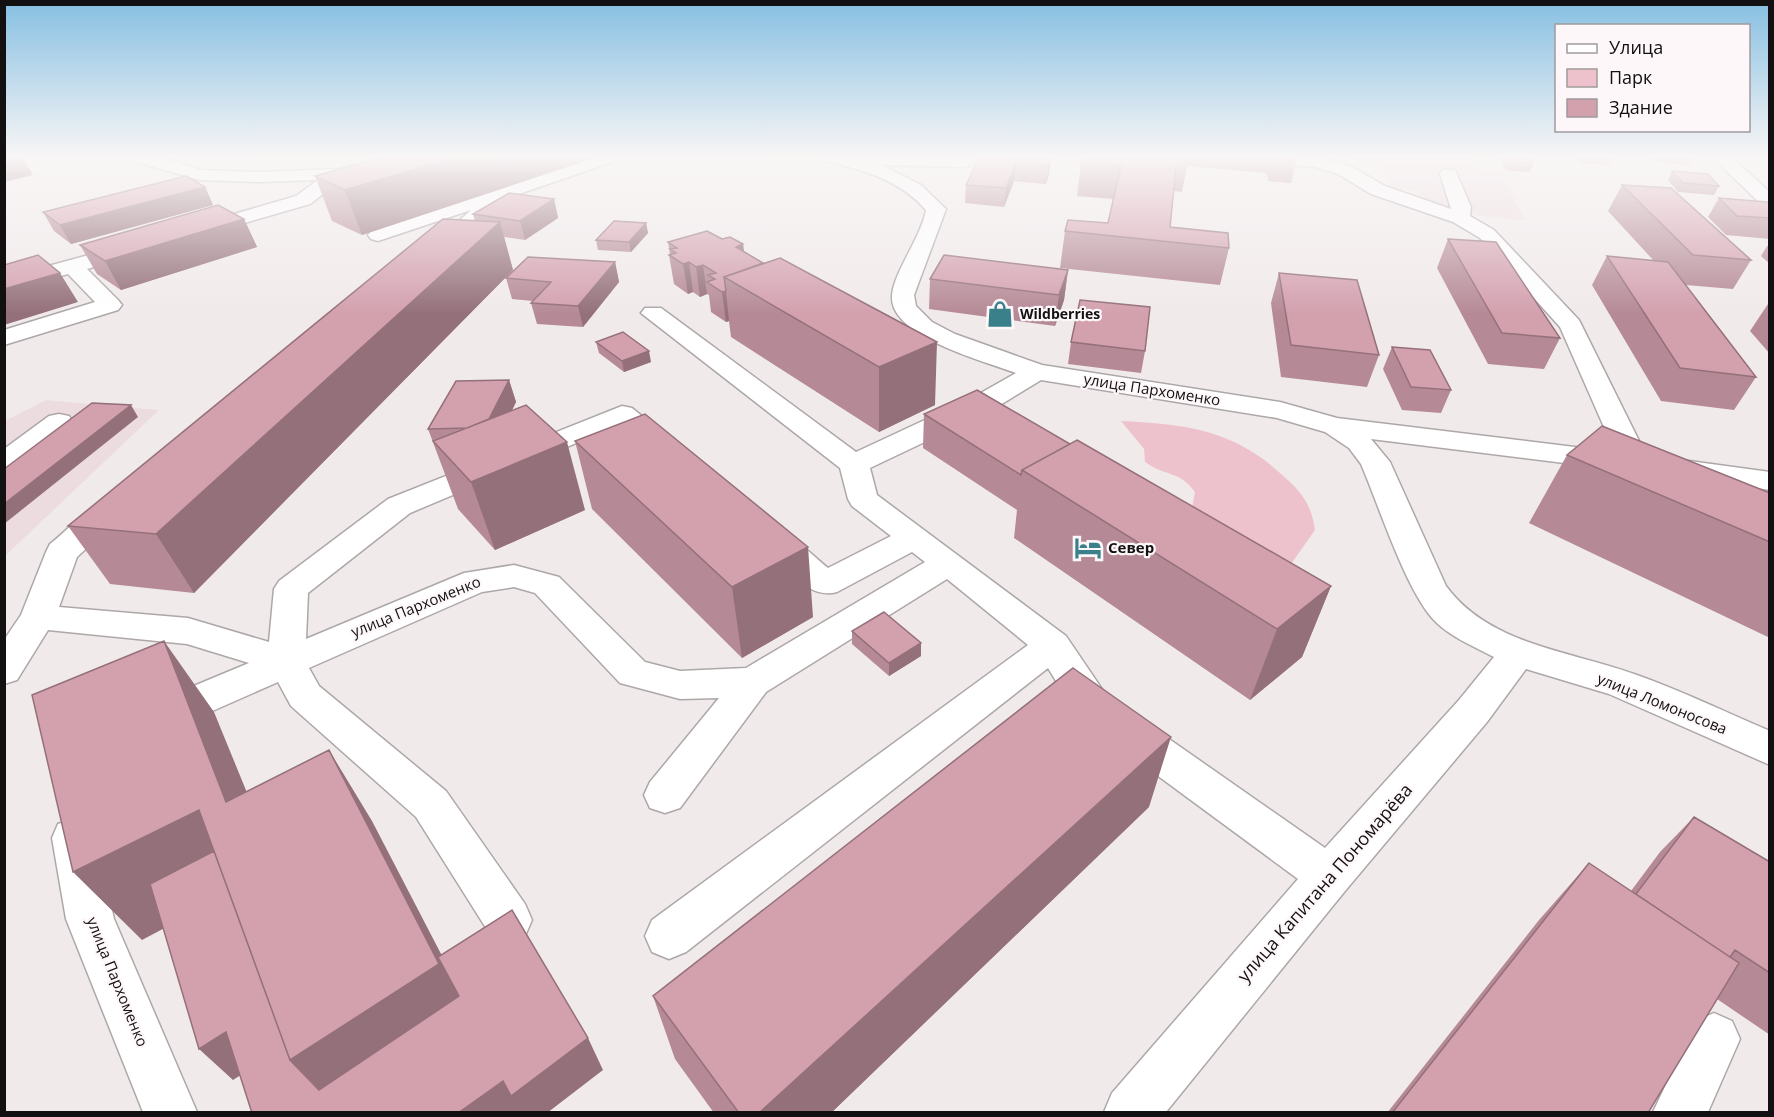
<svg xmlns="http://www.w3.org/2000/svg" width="1774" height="1117" viewBox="0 0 1774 1117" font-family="'Open Sans',sans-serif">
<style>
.built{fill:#ecdce0}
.green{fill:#edc2cd}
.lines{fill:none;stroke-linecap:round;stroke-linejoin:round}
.minor-casing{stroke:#aea7a9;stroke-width:3}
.minor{fill:#fff;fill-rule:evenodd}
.wall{fill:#b58a96}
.shaded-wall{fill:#94707a}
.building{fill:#d3a0ae;stroke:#94707a;stroke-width:1.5}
.labels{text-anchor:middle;stroke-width:4.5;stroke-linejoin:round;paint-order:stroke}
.far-poi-label{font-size:14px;font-weight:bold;fill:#121011;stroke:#fef7f9;text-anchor:start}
.street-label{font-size:15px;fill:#121011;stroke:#fef7f9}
.poi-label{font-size:15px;font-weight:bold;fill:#121011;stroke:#fef7f9;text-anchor:start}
.near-street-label{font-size:18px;fill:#121011;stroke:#fef7f9}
</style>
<rect width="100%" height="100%" fill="#f1eaeb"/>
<path class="built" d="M1331,157H1471L1477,169L1500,171L1525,220L1486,217L1420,202L1417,191L1391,188L1383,166Z
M46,400L159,410L5,556V421Z"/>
<path class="green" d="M1121,421C1183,424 1232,429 1280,473C1301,491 1311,503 1315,530L1284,574L1192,508L1195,492C1179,470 1166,477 1145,462L1144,449Z"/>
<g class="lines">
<defs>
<path id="minor" d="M131,157H159L201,170L258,172L338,169L389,157H423L421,161L344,178L310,204L200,236L193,234L190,230L193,226L296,196L318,180L258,182L200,180L133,161Z
M590,157H617L615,161L510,197L443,254H429L426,250L471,210L378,241L371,239L368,235L371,231Z
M823,157H974L969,166L963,167L882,165L921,185L946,209L914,295L916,306L932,322L955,334L1042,365L1280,402L1337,418L1615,452L1560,327L1480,238L1453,222L1371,194L1338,174L1316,167L1242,162L1234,157H1320L1350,166L1385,186L1451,209L1440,174L1443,170H1455L1471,207L1470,216L1494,230L1579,320L1650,463L1645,469C1632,473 1625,466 1613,469L1371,439L1390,462L1446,586C1489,645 1571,651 1634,674C1680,690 1725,712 1770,731V765L1609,694L1526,669L1487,722L1345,891L1166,1112H1104L1112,1093L1298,879L1078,717L1048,668L686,952L669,959L652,952L645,936L652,920L1028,645L947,579L766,692L680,808L665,813L650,808L644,795L650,782L719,698L680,699L620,683L535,593L514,587L482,592L309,668L319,686L446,791L525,904L532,920L525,936L508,942L491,936L416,817L291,706L278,682L176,727L162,731L148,727L142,716L148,705L249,663L187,644L48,630L17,680L4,684V640L21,615L46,552L50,544C71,528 96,495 124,502L129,509L77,557L59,607L188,618L269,642L274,589L279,581L388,499L622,406L632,408L675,443L679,449L675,455C652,461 636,439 619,425L410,513L308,593L306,639L464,573L514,565L559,577L645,662L680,671L746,668L925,562L912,552L837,592C808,600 784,567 764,549L759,542L764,535C789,528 809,553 828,568L891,536L852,506L848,499L840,468L641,313L645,308H661L856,452L972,398L1016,373C987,362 889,337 892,296C893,273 922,236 926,210C899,179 863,170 825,161ZM1041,380L1277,418L1325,432L1349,448L1361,464C1379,506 1404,585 1432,618C1448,636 1473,646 1494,657L1459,700L1325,848L1106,695L1066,636L877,495L870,468L992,410Z
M1712,157H1731L1770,192V208L1763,206Z
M133,243L140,245L143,249L140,253L87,269L118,300L122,305L118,310L4,345V330L95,302L68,274L4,292V278Z
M59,414L69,416L73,422L69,428L14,469L4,472V449L49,416Z
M1682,460L1770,472V490L1672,475L1667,469L1672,463Z
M74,819L90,824L96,838L114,919L197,1112H143L66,919L52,838L58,824Z
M1714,1013L1732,1021L1740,1039L1708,1112H1653L1696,1021Z"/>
</defs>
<use href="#minor" class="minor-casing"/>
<use href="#minor" class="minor"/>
</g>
<path class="wall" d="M381,158H594L362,235L332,221L315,176Z
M979,158H1051L1049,174L1046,184L1014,181L1004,207L965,203L966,185Z
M1083,158H1297L1291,183L1268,181L1267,173L1187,166L1182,192L1174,191L1170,227L1229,248L1220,285L1060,268L1065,231L1108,223L1113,199L1077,196L1081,163Z
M1498,158H1530L1533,163L1530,172L1506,170Z
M1575,158H1611L1608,165L1580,163Z
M1653,158H1692L1688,165L1657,162Z
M1672,171L1719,186L1714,195L1678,192L1668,180Z
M1622,185L1751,260L1733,289L1686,285L1756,377L1734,410L1661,401L1592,285L1607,256L1654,261L1608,211Z
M205,187L213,205L71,244L54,231L43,212Z
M1719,198L1770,204V239L1726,235L1708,217Z
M554,199L558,218L525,240L504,237L513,270L194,593L110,584L68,526L475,221L473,214Z
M244,219L257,247L121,290L97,274L80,245Z
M646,223L648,233L631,252L598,250L596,240Z
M722,239L743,244L744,252L935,405L879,432L731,337L729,321L726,322L711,312L709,295L707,294L700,297L693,292L688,294L674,284L669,255H670L668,242Z
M1448,239L1560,338L1544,369L1488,364L1437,268Z
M1767,246H1770V264L1761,256Z
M615,262L619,282L583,327L537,324L531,303L533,301L512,299L506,278Z
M1068,270L1064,300L1055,326L929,309L930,279Z
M1279,273L1379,355L1367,387L1281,377L1271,303Z
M1770,301V354L1750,331Z
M596,342L651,362L624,372L599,353Z
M1071,342L1145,351L1141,373L1068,364Z
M1392,347L1451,390L1441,413L1402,410L1383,369Z
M509,380L516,402L511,411L585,510L495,550L458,509L428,429Z
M924,414L1070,444L1331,586L1302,657L1250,700L1014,538L1017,510L923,448Z
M575,441L813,617L742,658L592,509Z
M1567,455L1770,493V638L1529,523Z
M852,631L921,643V656L889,676L852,644Z
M1149,807L831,1113H714L675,1059L653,996Z
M1694,817L1770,862V1035L1717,999L1648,1113H1387L1539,920L1589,863L1631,891L1660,852Z"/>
<path class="shaded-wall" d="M4,158H23L33,175L4,182Z
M452,158H594L362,235L345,190Z
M1051,158L1049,174L1046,184L1048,166Z
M1016,163L1014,181L1004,207L1006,188Z
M205,187L213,205L71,244L60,225Z
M554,199L558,218L525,240L520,221Z
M244,219L257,247L121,290L105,261Z
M500,222L513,270L194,593L156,534Z
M646,223L648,233L631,252L629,242Z
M743,244L746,273L736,247Z
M615,262L619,282L583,327L578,306Z
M689,262L693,292L688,294L683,264Z
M703,265L707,294L700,297L696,267Z
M1068,270L1064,300L1055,326L1059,295Z
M60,273L78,302L4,325V289Z
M726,291L729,321L726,322L722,292Z
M937,342L935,405L879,432V367Z
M649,351L651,362L624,372L622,361Z
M509,380L516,402L493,451L485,428Z
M131,405L138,417L4,524V504Z
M567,442L585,510L495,550L471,482Z
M808,547L813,617L742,658L732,587Z
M1331,586L1302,657L1250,700L1277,629Z
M164,641L214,712L279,871L226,802Z
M921,643V656L889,676V663Z
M1171,737L1149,807L831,1113H759Z
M329,750L372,821L480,1029L342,1113L290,1060L242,887L142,940L73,872L199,810L254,880Z
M226,1032L259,1063L233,1080L199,1049Z
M588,1038L603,1070L547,1113H522L521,1112L520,1113H458L503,1081Z"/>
<path class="building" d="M381,158H452L345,190L315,176Z
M979,158H1050L1048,166L1016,163L1006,188L966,185Z
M1083,158H1189V159L1177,158L1170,227L1228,233L1229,248L1065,231L1068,220L1108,223L1121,166L1081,163Z
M1507,158H1530L1533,163L1510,161Z
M1672,171L1708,174L1719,186L1683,183Z
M186,176L205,187L60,225L43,212Z
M1622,185L1671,188L1751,260L1693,255Z
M509,193L554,199L520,221L473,214Z
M1719,198L1767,202L1770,204V218L1737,216Z
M218,205L244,219L105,261L80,245Z
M443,219L500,222L156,534L68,526Z
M614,221L646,223L629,242L596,240Z
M707,231L722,239L730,237L743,244L736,247L763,263L724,277L726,291L722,292L707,282L715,279L708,275L716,273L703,265L696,267L689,262L683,264L669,255L676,253L670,249L677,248L668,242Z
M1448,239L1496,242L1560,338L1502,333Z
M38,255L60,273L4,289V265Z
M944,255L1068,270L1059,295L930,279Z
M1607,256L1668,262L1756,377L1680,368Z
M528,257L615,262L578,306L531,303L551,282L506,278Z
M780,258L937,342L879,367L724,277Z
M1279,273L1357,280L1379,355L1291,345Z
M1080,300L1150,307L1145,351L1071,342Z
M623,332L649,351L622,361L596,342Z
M1392,347L1430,350L1451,390L1411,387Z
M509,380L489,419L467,428L428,429L456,381Z
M977,390L1070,444L1022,470L1021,475L924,414Z
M92,403L131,405L4,504V469Z
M526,405L567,442L471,482L433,441Z
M645,414L808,547L732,587L575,441Z
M1602,426L1770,493V542L1567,455Z
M1077,440L1331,586L1277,629L1022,470Z
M884,612L921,643L889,663L852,631Z
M164,641L226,802L329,750L439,964L290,1060L199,810L73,872L32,695Z
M1073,668L1171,737L759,1113H739L653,996Z
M1694,817L1770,862V973L1735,950L1730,957L1636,894Z
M214,851L290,1060L319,1090L459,996L438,957L512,910L588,1038L511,1096L503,1081L458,1113H252L226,1032L199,1049L150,884Z
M1589,863L1739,963L1648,1113H1392Z"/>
<linearGradient id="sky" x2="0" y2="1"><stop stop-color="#86bfe2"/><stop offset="0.5" stop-color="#f9f6f6"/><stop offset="1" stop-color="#f9f6f6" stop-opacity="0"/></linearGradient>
<rect width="1774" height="314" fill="url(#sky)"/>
<defs>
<symbol id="shop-bare" viewBox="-9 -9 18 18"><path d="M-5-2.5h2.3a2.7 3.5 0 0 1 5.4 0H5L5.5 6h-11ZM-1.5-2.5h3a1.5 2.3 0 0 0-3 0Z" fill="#39808a" stroke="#fef7f9" stroke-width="2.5" paint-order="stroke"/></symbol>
<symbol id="hotel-bare" viewBox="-9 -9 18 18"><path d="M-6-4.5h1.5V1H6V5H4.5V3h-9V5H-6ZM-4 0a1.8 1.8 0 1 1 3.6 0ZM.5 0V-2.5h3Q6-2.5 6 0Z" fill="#39808a" stroke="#fef7f9" stroke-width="2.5" paint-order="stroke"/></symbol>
</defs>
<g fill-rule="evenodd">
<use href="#shop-bare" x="981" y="295" width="38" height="38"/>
<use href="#hotel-bare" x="1069" y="529" width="38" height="38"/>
</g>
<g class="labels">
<g class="far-poi-label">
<text x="1020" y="319">Wildberries</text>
</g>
<g class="street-label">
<text transform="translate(1152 390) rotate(9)" y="5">улица Пархоменко</text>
<text transform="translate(416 607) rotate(-22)" y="5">улица Пархоменко</text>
<text transform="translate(1662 704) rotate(22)" y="5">улица Ломоносова</text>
<text transform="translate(117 982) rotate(68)" y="5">улица Пархоменко</text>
</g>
<g class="poi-label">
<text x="1108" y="553">Север</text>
</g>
<g class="near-street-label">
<text transform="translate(1325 883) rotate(-49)" y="6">улица Капитана Пономарёва</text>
</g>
</g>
<rect width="1774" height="1117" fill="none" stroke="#121011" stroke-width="12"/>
<rect x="1555" y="24" width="195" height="108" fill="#fef7f9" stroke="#a09b9c" stroke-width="1.5"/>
<rect x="1567" y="44" width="30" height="9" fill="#ffffff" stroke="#a09b9c" stroke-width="1.5"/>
<text x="1609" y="54" font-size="18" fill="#121011">Улица</text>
<rect x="1567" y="69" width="30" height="18" fill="#edc2cd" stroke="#a09b9c" stroke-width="1.5"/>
<text x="1609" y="84" font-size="18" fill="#121011">Парк</text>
<rect x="1567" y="99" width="30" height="18" fill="#d3a0ae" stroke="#a09b9c" stroke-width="1.5"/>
<text x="1609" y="114" font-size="18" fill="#121011">Здание</text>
</svg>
